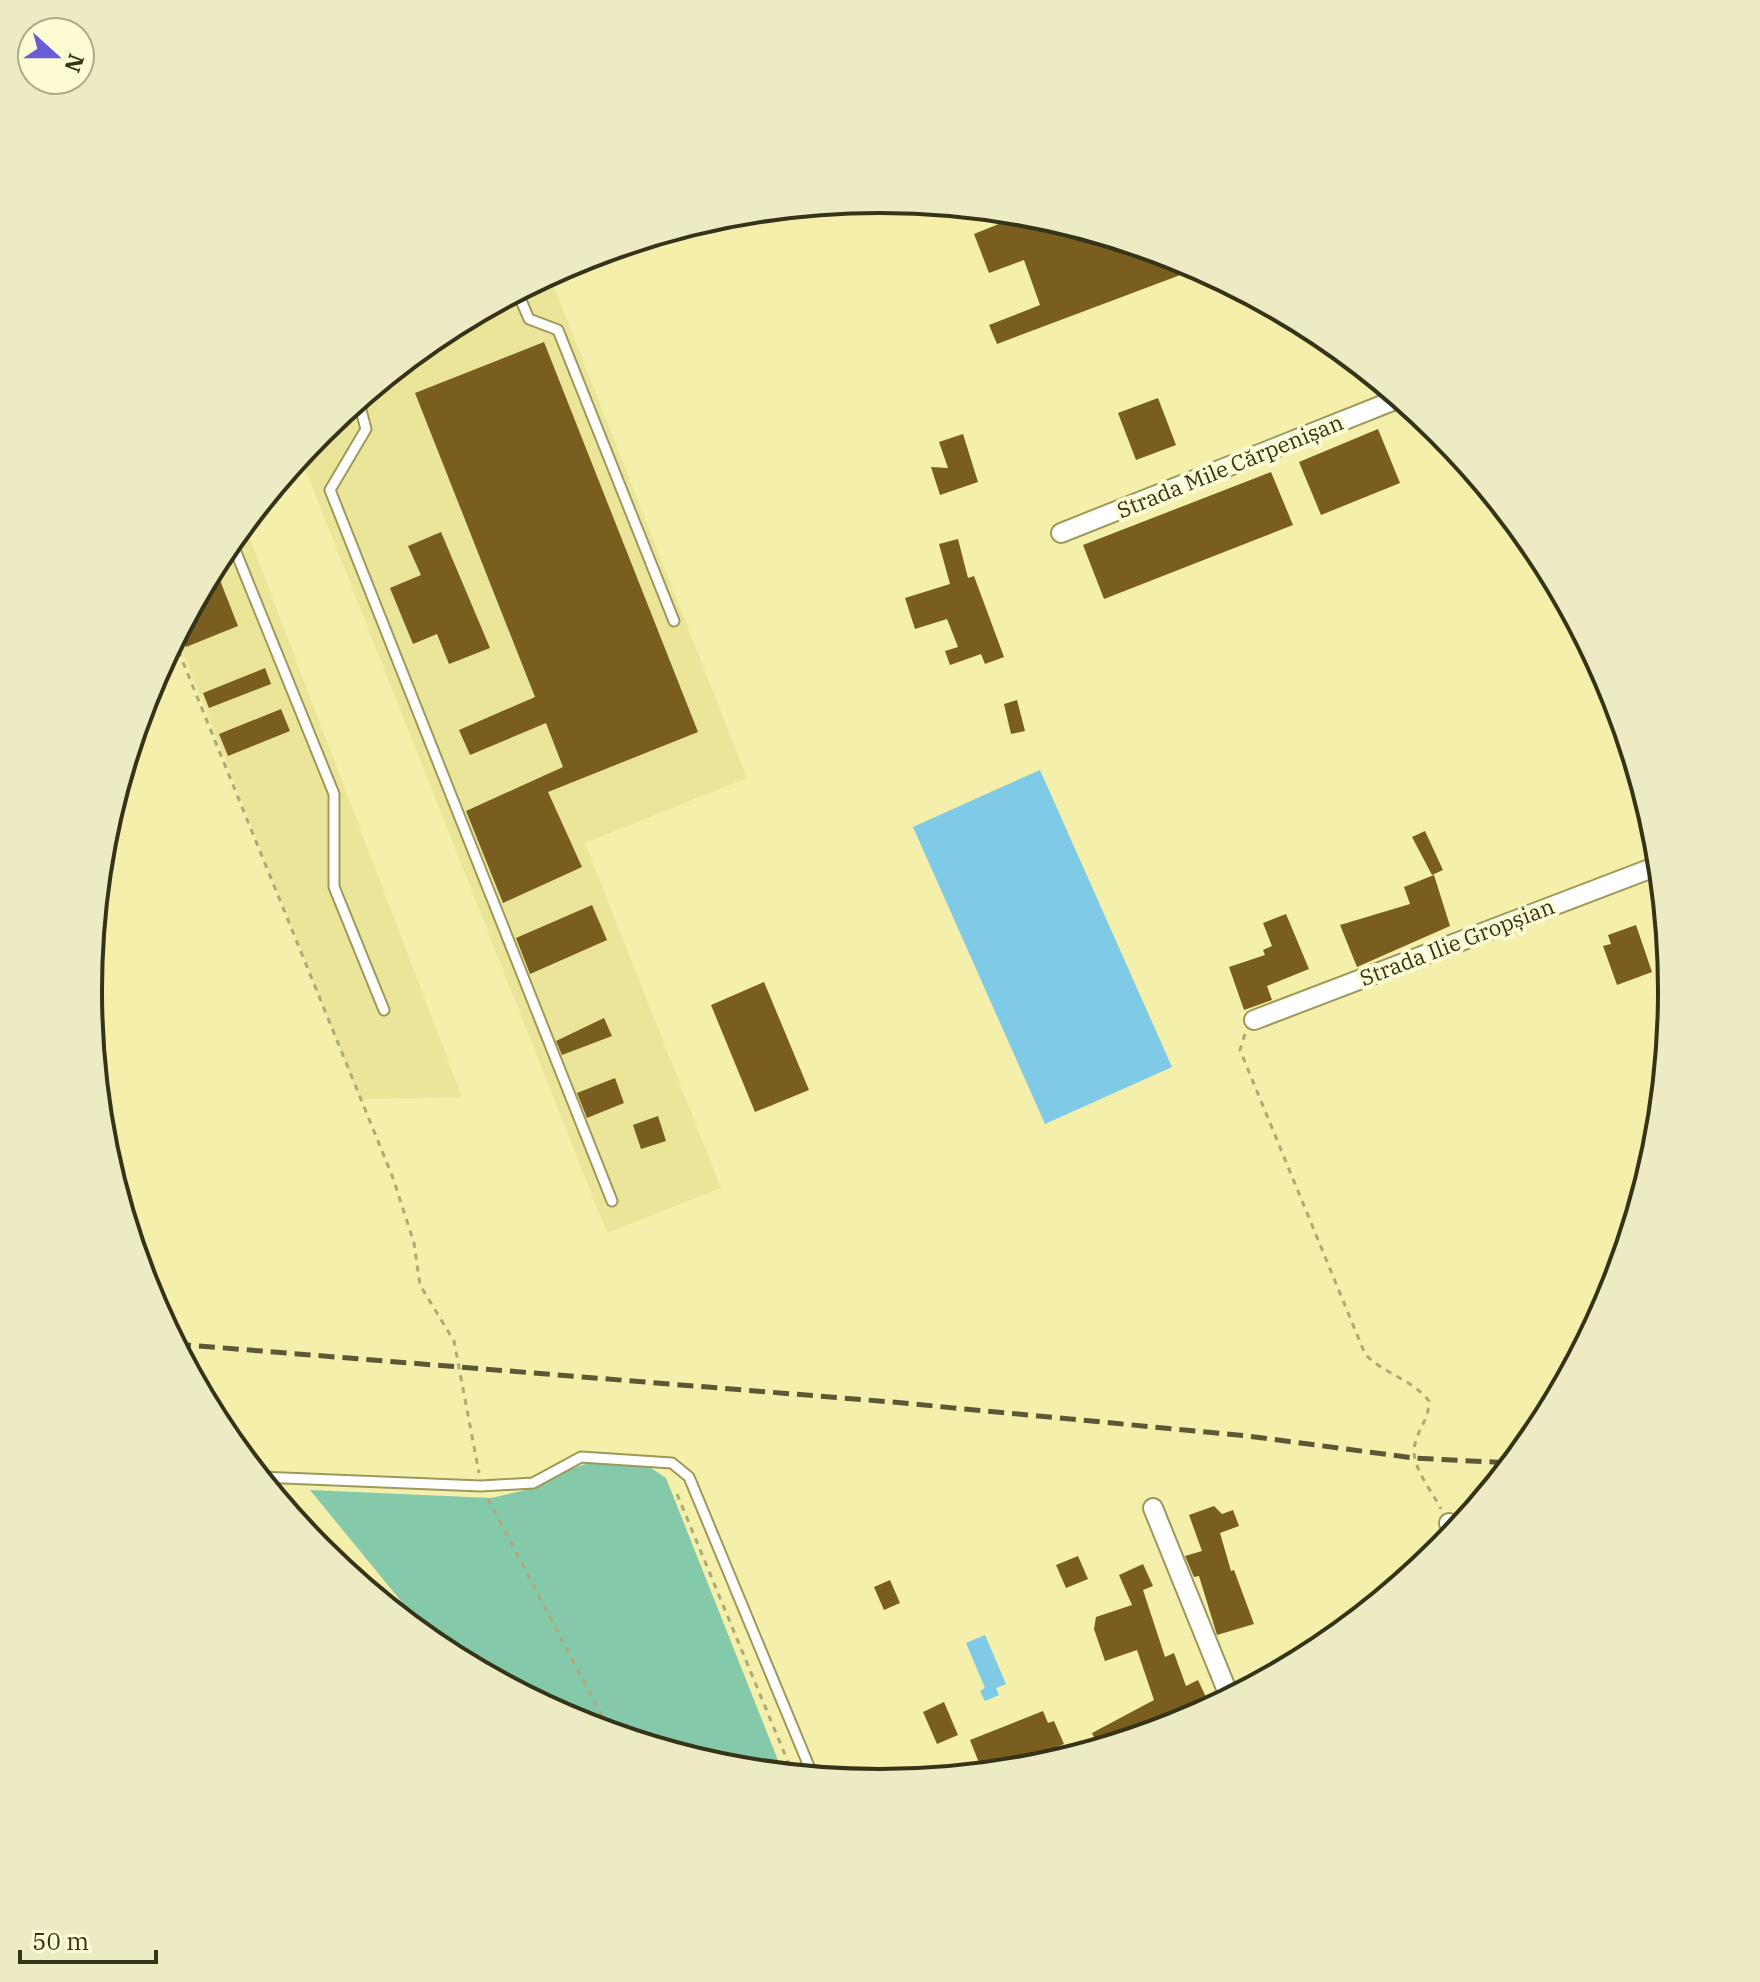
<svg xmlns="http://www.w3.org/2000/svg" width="1760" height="1982" viewBox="0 0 1760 1982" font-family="'IBM Plex Serif',serif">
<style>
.built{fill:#ebe59a}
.green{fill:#84c9aa}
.water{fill:#7ecae7}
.building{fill:#795e20}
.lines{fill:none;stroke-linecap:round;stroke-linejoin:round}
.service-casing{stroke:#9f9959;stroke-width:13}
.minor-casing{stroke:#9f9959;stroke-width:22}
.path{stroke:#aeaa75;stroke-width:3;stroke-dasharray:6 6;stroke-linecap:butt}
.service{stroke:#fff;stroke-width:9}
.minor{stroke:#fff;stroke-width:18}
.rail{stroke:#5b5835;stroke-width:5;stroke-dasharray:16 8;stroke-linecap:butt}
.labels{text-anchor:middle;stroke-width:8;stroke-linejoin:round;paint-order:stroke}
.street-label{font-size:22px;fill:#353318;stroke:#fdfbd3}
.rim{fill:none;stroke:#353318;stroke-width:4}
</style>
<rect width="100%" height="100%" fill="#f4efab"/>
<path class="built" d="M549,274L747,778L585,843L721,1188L607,1233L300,456L320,431L440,332Z
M244,523L462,1097L360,1099L176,635L222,551Z"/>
<path class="green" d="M589,1463L648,1466L666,1478L783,1773L725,1768L576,1723L441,1650L310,1490L491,1498L526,1490L561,1472Z"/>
<path class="water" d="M1040,770L1172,1067L1045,1124L913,827Z
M985,1635L1006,1684L996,1688L999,1695L985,1701L980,1691L985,1688L966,1643Z"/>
<path class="building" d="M1026,213L1184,259L1199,268L997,344L989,325L1040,305L1024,260L989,273L974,234Z
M544,342L698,732L548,792L582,867L503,903L466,811L563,767L546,723L470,755L459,730L535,697L415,393Z
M1158,398L1176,445L1136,460L1118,413Z
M1378,429L1400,483L1321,515L1299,462Z
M963,434L978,482L940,495L931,467L948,468L939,442Z
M1271,472L1293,525L1104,599L1083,545Z
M441,532L490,648L449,664L437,634L413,644L390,588L421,575L408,546Z
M958,539L968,578L974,576L1004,657L985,664L981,654L950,665L945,651L958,647L947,619L915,629L905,598L950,584L939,544Z
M214,565L238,626L186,647L179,630Z
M265,668L271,684L209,708L203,693Z
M1017,700L1025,731L1011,734L1004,704Z
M281,709L290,731L228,756L219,734Z
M1425,831L1443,870L1432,875L1412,837Z
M1434,875L1450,926L1357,967L1340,925L1410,904L1404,887Z
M592,905L607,940L530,974L516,938Z
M1286,914L1309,969L1267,986L1272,1000L1244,1010L1229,967L1265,955L1263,950L1272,946L1263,923Z
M1636,925L1652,972L1617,985L1603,946L1611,944L1608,935Z
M764,982L809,1090L755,1112L711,1005Z
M604,1018L612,1036L562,1055L556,1041Z
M615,1078L624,1103L587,1118L577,1093Z
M658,1116L666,1141L641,1149L633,1125Z
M1214,1506L1222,1514L1233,1510L1239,1526L1220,1533L1231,1571L1234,1570L1254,1624L1217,1635L1199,1576L1194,1577L1185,1556L1202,1551L1189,1515Z
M1078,1556L1088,1579L1066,1588L1056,1565Z
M1143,1564L1153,1586L1143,1590L1165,1657L1174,1653L1186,1686L1198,1680L1211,1708L1183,1723L1099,1748L1092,1733L1154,1700L1137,1650L1105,1661L1094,1629L1096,1617L1132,1605L1119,1575Z
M890,1580L900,1603L884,1610L874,1587Z
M944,1702L958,1735L937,1744L923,1712Z
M1043,1711L1048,1723L1054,1721L1064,1744L1057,1747L1061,1757L1034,1768L983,1773L970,1740Z"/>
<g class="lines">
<defs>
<path id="service" d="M517,291L529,319L558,330L674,621
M358,399L366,429L330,490L612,1201
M231,540L334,794V887L384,1010
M259,1477L481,1486L533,1483L581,1457L672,1463L689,1477L813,1776"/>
<path id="minor" d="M1061,533L1400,398
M1254,1020L1660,865
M1153,1508L1230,1698
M1449,1523L1453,1535"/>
</defs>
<use href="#service" class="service-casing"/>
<use href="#minor" class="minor-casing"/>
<path class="path" d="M174,640L393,1178L414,1243L420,1285L454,1341L479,1473
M1245,1034L1240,1050L1365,1354C1384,1374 1412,1379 1429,1401C1429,1419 1419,1427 1415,1444C1409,1464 1432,1491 1441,1509
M677,1494L793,1774
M488,1499L611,1733"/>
<use href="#service" class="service"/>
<use href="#minor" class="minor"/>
<path class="rail" d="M175,1344L892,1402L1248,1436L1414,1458L1512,1463"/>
</g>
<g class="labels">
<g class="street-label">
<text transform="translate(1230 466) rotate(-22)" y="8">Strada Mile Cărpenișan</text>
<text transform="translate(1457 942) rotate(-21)" y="8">Strada Ilie Gropșian</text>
</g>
</g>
<path d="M0 0H1760V1982H0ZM102 991a778 778 0 1 1 1556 0a778 778 0 1 1-1556 0Z" fill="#edebc4" fill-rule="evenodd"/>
<path class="rim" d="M102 991a778 778 0 1 1 1556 0a778 778 0 1 1-1556 0Z"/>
<g transform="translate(56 56) rotate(111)"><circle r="38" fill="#fdfbd3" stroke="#adab88" stroke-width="2"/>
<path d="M0-6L14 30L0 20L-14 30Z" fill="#6a5cd5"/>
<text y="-12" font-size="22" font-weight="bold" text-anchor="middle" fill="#353318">N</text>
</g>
<path d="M20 1950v12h136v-12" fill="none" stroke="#353318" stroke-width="4"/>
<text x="32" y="1950" font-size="24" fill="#353318" stroke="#fdfbd3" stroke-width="6" paint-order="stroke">50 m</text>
</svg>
